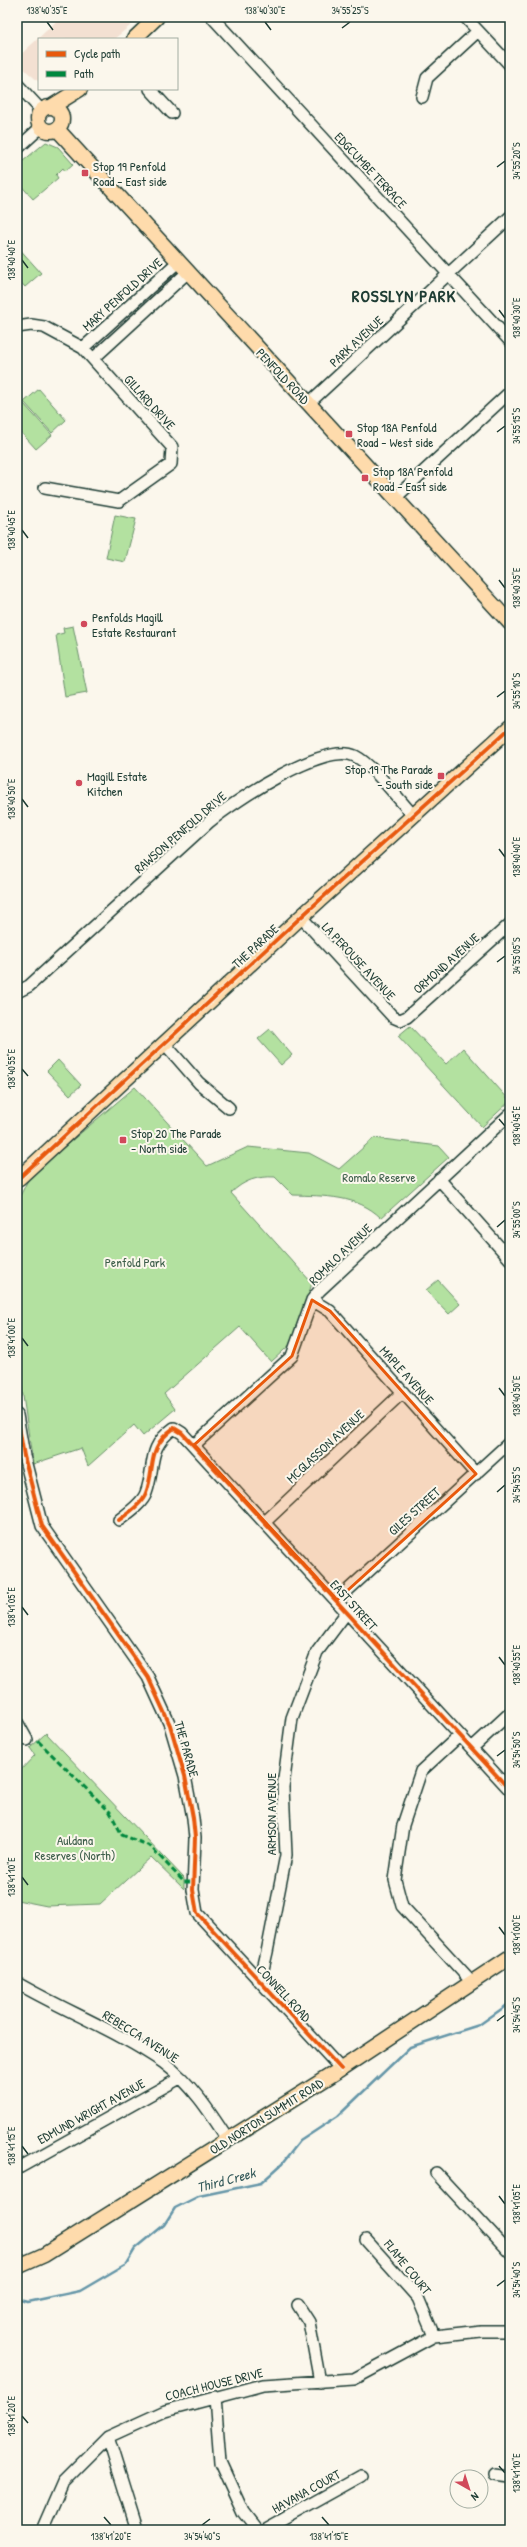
<svg xmlns="http://www.w3.org/2000/svg" width="527" height="2547" viewBox="0 0 527 2547" font-family="'Patrick Hand',sans-serif">
<style>
.built{fill:#f3e0d2}
.green{fill:#b3e1a0;stroke:#698f6a}
.lines{fill:none;stroke-linecap:round;stroke-linejoin:round}
.stream{stroke:#6596a8;stroke-width:2.5}
.minor-casing{stroke:#1f3d34;stroke-width:14}
.major-casing{stroke:#1f3d34;stroke-width:17}
.minor{stroke:#fbf7ec;stroke-width:11}
.major{stroke:#fedbac;stroke-width:14}
.quiet{stroke:#00873e;stroke-width:3;stroke-dasharray:6 3;stroke-linecap:butt}
.cycleway-casing{stroke:#fbf7ec;stroke-width:6}
.cycleway{stroke:#e8590c;stroke-width:4}
.marked{fill:#e8590c;fill-opacity:0.2;stroke:#e8590c;stroke-width:3;stroke-linejoin:round}
.ticks{fill:none;stroke:#1f3d34;stroke-width:1.5}
.poi-dot{fill:#d1495b;stroke:#fbf7ec;stroke-width:1.5}
.labels{text-anchor:middle;stroke-width:4;stroke-linejoin:round;paint-order:stroke}
.poi-label{font-size:13px;fill:#1f3d34;stroke:#fbf7ec;text-anchor:start}
.street-label{font-size:13px;fill:#1f3d34;stroke:#fbf7ec}
.park-label{font-size:13px;fill:#3d5e4a;stroke:#fbf7ec}
.water-label{font-size:14px;font-style:italic;fill:#365b5b;stroke:#fbf7ec}
.district-label{font-size:17px;font-weight:bold;letter-spacing:1px;fill:#1f3d34;stroke:#fbf7ec}
.neatline{fill:none;stroke:#1f3d34;stroke-width:1.5}
.ticks-label{font-size:10px;text-anchor:middle;fill:#1f3d34}
</style>
<rect width="100%" height="100%" fill="#fbf7ec"/>
<filter id="ink" filterUnits="userSpaceOnUse"><feTurbulence type="fractalNoise" baseFrequency=".025" numOctaves="2"/><feDisplacementMap in="SourceGraphic" scale="8" xChannelSelector="R" yChannelSelector="G"/><feConvolveMatrix kernelMatrix="1 2 1 2 8 2 1 2 1" color-interpolation-filters="sRGB"/></filter>
<g filter="url(#ink)">
<path class="built" d="M61,17H135L136,21L114,39H39V82L17,63V58Z"/>
<path class="green" d="M46,142L58,147L73,164L65,171L63,168L56,175L58,178L33,199L17,181V166Z
M17,246L41,273L25,287L17,278Z
M39,389L66,420L52,433L24,402Z
M23,403L52,435L36,449L17,428V409Z
M115,515L136,519L125,562L106,558Z
M73,626L87,693L65,697L56,635L64,633L63,628Z
M410,1026L446,1064L463,1048L510,1101L482,1127L398,1036Z
M270,1029L292,1055L281,1065L258,1039Z
M58,1060L81,1085L70,1095L47,1071Z
M135,1087L207,1166L248,1147L309,1153L339,1169L374,1138L439,1146L449,1157L381,1218C358,1195 324,1196 293,1195L275,1177C258,1176 244,1180 231,1193L312,1283L295,1340L271,1362L240,1327L164,1394L175,1409L143,1436L134,1425L88,1466L81,1448L33,1464L17,1355V1202L30,1176Z
M438,1280L460,1304L449,1314L426,1290Z
M46,1733L184,1878V1889L151,1857L100,1904L47,1906L17,1900V1774L35,1755L30,1748Z"/>
<g class="lines">
<path class="stream" d="M17,2299L28,2302L80,2291L126,2264L135,2249L164,2225L175,2208L199,2196L261,2183L282,2164L300,2141L338,2116L410,2047L479,2025L510,2003"/>
<defs>
<path id="minor" d="M212,17L510,341
M465,17L510,65
M17,84L41,110
M150,89L172,113
M422,97L427,78L478,31
M17,149L40,128
M17,327L31,325L44,327L83,348L172,447L171,464L119,501L45,488
M83,348L179,261
M93,359L188,272
M309,403L510,217
M395,498L510,392
M301,917L393,1017L400,1020L407,1017L510,924
M17,992L29,986L209,822C235,801 324,741 355,756C373,765 399,800 413,815
M165,1044L199,1083L229,1108
M439,1179L510,1259
M312,1300L330,1311L476,1474
M17,1415L24,1456L42,1526L148,1677L170,1725L185,1776L193,1818L195,1838L193,1890L197,1913L341,2069
M194,1445L292,1356L312,1300L319,1291L510,1114
M119,1520C128,1513 142,1504 146,1493C156,1466 146,1448 174,1428L182,1433L510,1790
M266,1521L403,1392
M337,1600L510,1442
M17,1722L27,1740
M459,1736L421,1771L403,1825L395,1880L402,1906L472,1982
M472,1748L510,1713
M257,1979L263,1969L267,1952L286,1855L283,1787L292,1718L317,1652L347,1612
M17,1983C65,2011 118,2031 164,2063C191,2083 210,2112 228,2140
M17,2169L180,2078
M436,2173L510,2253
M366,2240L418,2298L434,2336
M298,2305L309,2322L320,2382
M215,2397L220,2462L243,2512L257,2530
M108,2437L137,2530
M494,2475L510,2477
M42,2530L63,2482L108,2437L165,2411L263,2385L354,2379L434,2336L481,2331H510
M264,2530L361,2476"/>
<path id="major" d="M134,39L157,17
M38 119a12 12 0 1 1 24 0a12 12 0 1 1-24 0Z
M51,107L80,89
M57,129L510,623
M19,1178L301,917L510,728
M17,2267L44,2255L341,2069L510,1957"/>
</defs>
<use href="#minor" class="minor-casing"/>
<use href="#major" class="major-casing"/>
<use href="#minor" class="minor"/>
<use href="#major" class="major"/>
<path class="quiet" d="M38,1741L110,1812L122,1835L150,1846L184,1882H193"/>
<defs>
<path id="cycleway" d="M17,1176L19,1178L301,917L510,728
M17,1415L24,1456L42,1526L148,1677L170,1725L185,1776L193,1818L195,1838L193,1890L197,1913L341,2069
M119,1520C128,1513 142,1504 146,1493C156,1466 146,1448 174,1428L182,1433L510,1790"/>
</defs>
<use href="#cycleway" class="cycleway-casing"/>
<use href="#cycleway" class="cycleway"/>
</g>
</g>
<path class="marked" d="M312,1300L330,1311L476,1474L337,1600L194,1445L292,1356Z"/>
<path class="ticks" d="M47,22L53,30M265,22L271,30M342,28L350,22M497,167L505,161M22,260L28,268M499,310L505,318M497,432L505,426M22,530L28,538M499,580L505,588M497,697L505,691M22,799L28,807M499,849L505,857M497,962L505,956M22,1069L28,1076M499,1119L505,1126M497,1227L505,1220M22,1338L28,1346M499,1388L505,1396M497,1492L505,1485M22,1607L28,1615M499,1657L505,1665M497,1756L505,1750M22,1877L28,1885M499,1927L505,1935M497,2021L505,2015M22,2146L28,2154M499,2196L505,2204M497,2286L505,2280M22,2416L28,2423M499,2466L505,2473M104,2517L111,2525M322,2517L329,2525M202,2525L210,2519"/>
<g class="poi-dot">
<rect x="81" y="169" width="8" height="8" rx="2"/>
<rect x="345" y="430" width="8" height="8" rx="2"/>
<rect x="361" y="474" width="8" height="8" rx="2"/>
<circle cx="84" cy="624" r="4"/>
<rect x="437" y="772" width="8" height="8" rx="2"/>
<circle cx="79" cy="783" r="4"/>
<rect x="119" y="1136" width="8" height="8" rx="2"/>
</g>
<g class="labels">
<g class="poi-label">
<text x="93" y="171">Stop 19 Penfold<tspan x="93" dy="15">Road - East side</tspan></text>
<text x="357" y="432">Stop 18A Penfold<tspan x="357" dy="15">Road - West side</tspan></text>
<text x="373" y="476">Stop 18A Penfold<tspan x="373" dy="15">Road - East side</tspan></text>
<text x="92" y="622">Penfolds Magill<tspan x="92" dy="15">Estate Restaurant</tspan></text>
<text x="433" y="774" text-anchor="end">Stop 19 The Parade<tspan x="433" dy="15">- South side</tspan></text>
<text x="87" y="781">Magill Estate<tspan x="87" dy="15">Kitchen</tspan></text>
<text x="131" y="1138">Stop 20 The Parade<tspan x="131" dy="15">- North side</tspan></text>
</g>
<g class="street-label">
<text transform="translate(371 170) rotate(47)" y="5">EDGCUMBE TERRACE</text>
<text transform="translate(122 294) rotate(-42)" y="5">MARY PENFOLD DRIVE</text>
<text transform="translate(356 341) rotate(-43)" y="5">PARK AVENUE</text>
<text transform="translate(283 376) rotate(47)" y="5">PENFOLD ROAD</text>
<text transform="translate(150 402) rotate(48)" y="5">GILLARD DRIVE</text>
<text transform="translate(180 832) rotate(-41)" y="5">RAWSON PENFOLD DRIVE</text>
<text transform="translate(255 946) rotate(-43)" y="5">THE PARADE</text>
<text transform="translate(359 961) rotate(47)" y="5">LA PEROUSE AVENUE</text>
<text transform="translate(446 963) rotate(-42)" y="5">ORMOND AVENUE</text>
<text transform="translate(340 1254) rotate(-44)" y="5">ROMALO AVENUE</text>
<text transform="translate(407 1375) rotate(48)" y="5">MAPLE AVENUE</text>
<text transform="translate(325 1446) rotate(-43)" y="5">MCGLASSON AVENUE</text>
<text transform="translate(414 1511) rotate(-42)" y="5">GILES STREET</text>
<text transform="translate(354 1605) rotate(48)" y="5">EAST STREET</text>
<text transform="translate(187 1749) rotate(74)" y="5">THE PARADE</text>
<text transform="translate(271 1814) rotate(-90)" y="5">ARMSON AVENUE</text>
<text transform="translate(284 1993) rotate(47)" y="5">CONNELL ROAD</text>
<text transform="translate(141 2036) rotate(32)" y="5">REBECCA AVENUE</text>
<text transform="translate(91 2111) rotate(-29)" y="5">EDMUND WRIGHT AVENUE</text>
<text transform="translate(266 2116) rotate(-32)" y="5">OLD NORTON SUMMIT ROAD</text>
<text transform="translate(408 2267) rotate(51)" y="5">FLAME COURT</text>
<text transform="translate(214 2384) rotate(-14)" y="5">COACH HOUSE DRIVE</text>
<text transform="translate(306 2491) rotate(-29)" y="5">HAVANA COURT</text>
</g>
<g class="park-label">
<text x="379" y="1182">Romalo Reserve</text>
<text x="135" y="1267">Penfold Park</text>
<text x="75" y="1845">Auldana<tspan x="75" dy="15">Reserves (North)</tspan></text>
</g>
<g class="water-label">
<text transform="translate(226 2180) rotate(-15)" y="5">Third Creek</text>
</g>
<g class="district-label">
<text x="404" y="302">ROSSLYN PARK</text>
</g>
</g>
<rect width="527" height="2547" fill="none" stroke="#fbf7ec" stroke-width="44"/>
<rect x="38" y="38" width="140" height="52" fill="#fbf7ec" stroke="#a3ada2"/>
<rect x="46" y="51" width="20" height="6" fill="#e8590c" stroke="#a3ada2"/>
<text x="74" y="58" font-size="12" fill="#1f3d34">Cycle path</text>
<rect x="46" y="71" width="20" height="6" fill="#00873e" stroke="#a3ada2"/>
<text x="74" y="78" font-size="12" fill="#1f3d34">Path</text>
<g transform="translate(469 2489) rotate(141)"><circle r="19" fill="#fbf7ec" stroke="#a3ada2"/>
<path d="M0-3L7 15L0 10L-7 15Z" fill="#d1495b"/>
<text y="-6" font-size="11" font-weight="bold" text-anchor="middle" fill="#1f3d34">N</text>
</g>
<rect x="22" y="22" width="483" height="2503" class="neatline"/>
<g class="ticks-label">
<text x="47" y="14">138°40'35"E</text>
<text x="265" y="14">138°40'30"E</text>
<text x="350" y="14">34°55'25"S</text>
<text transform="translate(516 161) rotate(-90)" y="4">34°55'20"S</text>
<text transform="translate(11 260) rotate(-90)" y="4">138°40'40"E</text>
<text transform="translate(516 318) rotate(-90)" y="4">138°40'30"E</text>
<text transform="translate(516 426) rotate(-90)" y="4">34°55'15"S</text>
<text transform="translate(11 530) rotate(-90)" y="4">138°40'45"E</text>
<text transform="translate(516 588) rotate(-90)" y="4">138°40'35"E</text>
<text transform="translate(516 691) rotate(-90)" y="4">34°55'10"S</text>
<text transform="translate(11 799) rotate(-90)" y="4">138°40'50"E</text>
<text transform="translate(516 857) rotate(-90)" y="4">138°40'40"E</text>
<text transform="translate(516 956) rotate(-90)" y="4">34°55'05"S</text>
<text transform="translate(11 1069) rotate(-90)" y="4">138°40'55"E</text>
<text transform="translate(516 1126) rotate(-90)" y="4">138°40'45"E</text>
<text transform="translate(516 1220) rotate(-90)" y="4">34°55'00"S</text>
<text transform="translate(11 1338) rotate(-90)" y="4">138°41'00"E</text>
<text transform="translate(516 1396) rotate(-90)" y="4">138°40'50"E</text>
<text transform="translate(516 1485) rotate(-90)" y="4">34°54'55"S</text>
<text transform="translate(11 1607) rotate(-90)" y="4">138°41'05"E</text>
<text transform="translate(516 1665) rotate(-90)" y="4">138°40'55"E</text>
<text transform="translate(516 1750) rotate(-90)" y="4">34°54'50"S</text>
<text transform="translate(11 1877) rotate(-90)" y="4">138°41'10"E</text>
<text transform="translate(516 1935) rotate(-90)" y="4">138°41'00"E</text>
<text transform="translate(516 2015) rotate(-90)" y="4">34°54'45"S</text>
<text transform="translate(11 2146) rotate(-90)" y="4">138°41'15"E</text>
<text transform="translate(516 2204) rotate(-90)" y="4">138°41'05"E</text>
<text transform="translate(516 2280) rotate(-90)" y="4">34°54'40"S</text>
<text transform="translate(11 2416) rotate(-90)" y="4">138°41'20"E</text>
<text transform="translate(516 2473) rotate(-90)" y="4">138°41'10"E</text>
<text x="111" y="2540">138°41'20"E</text>
<text x="202" y="2540">34°54'40"S</text>
<text x="329" y="2540">138°41'15"E</text>
</g>
</svg>
